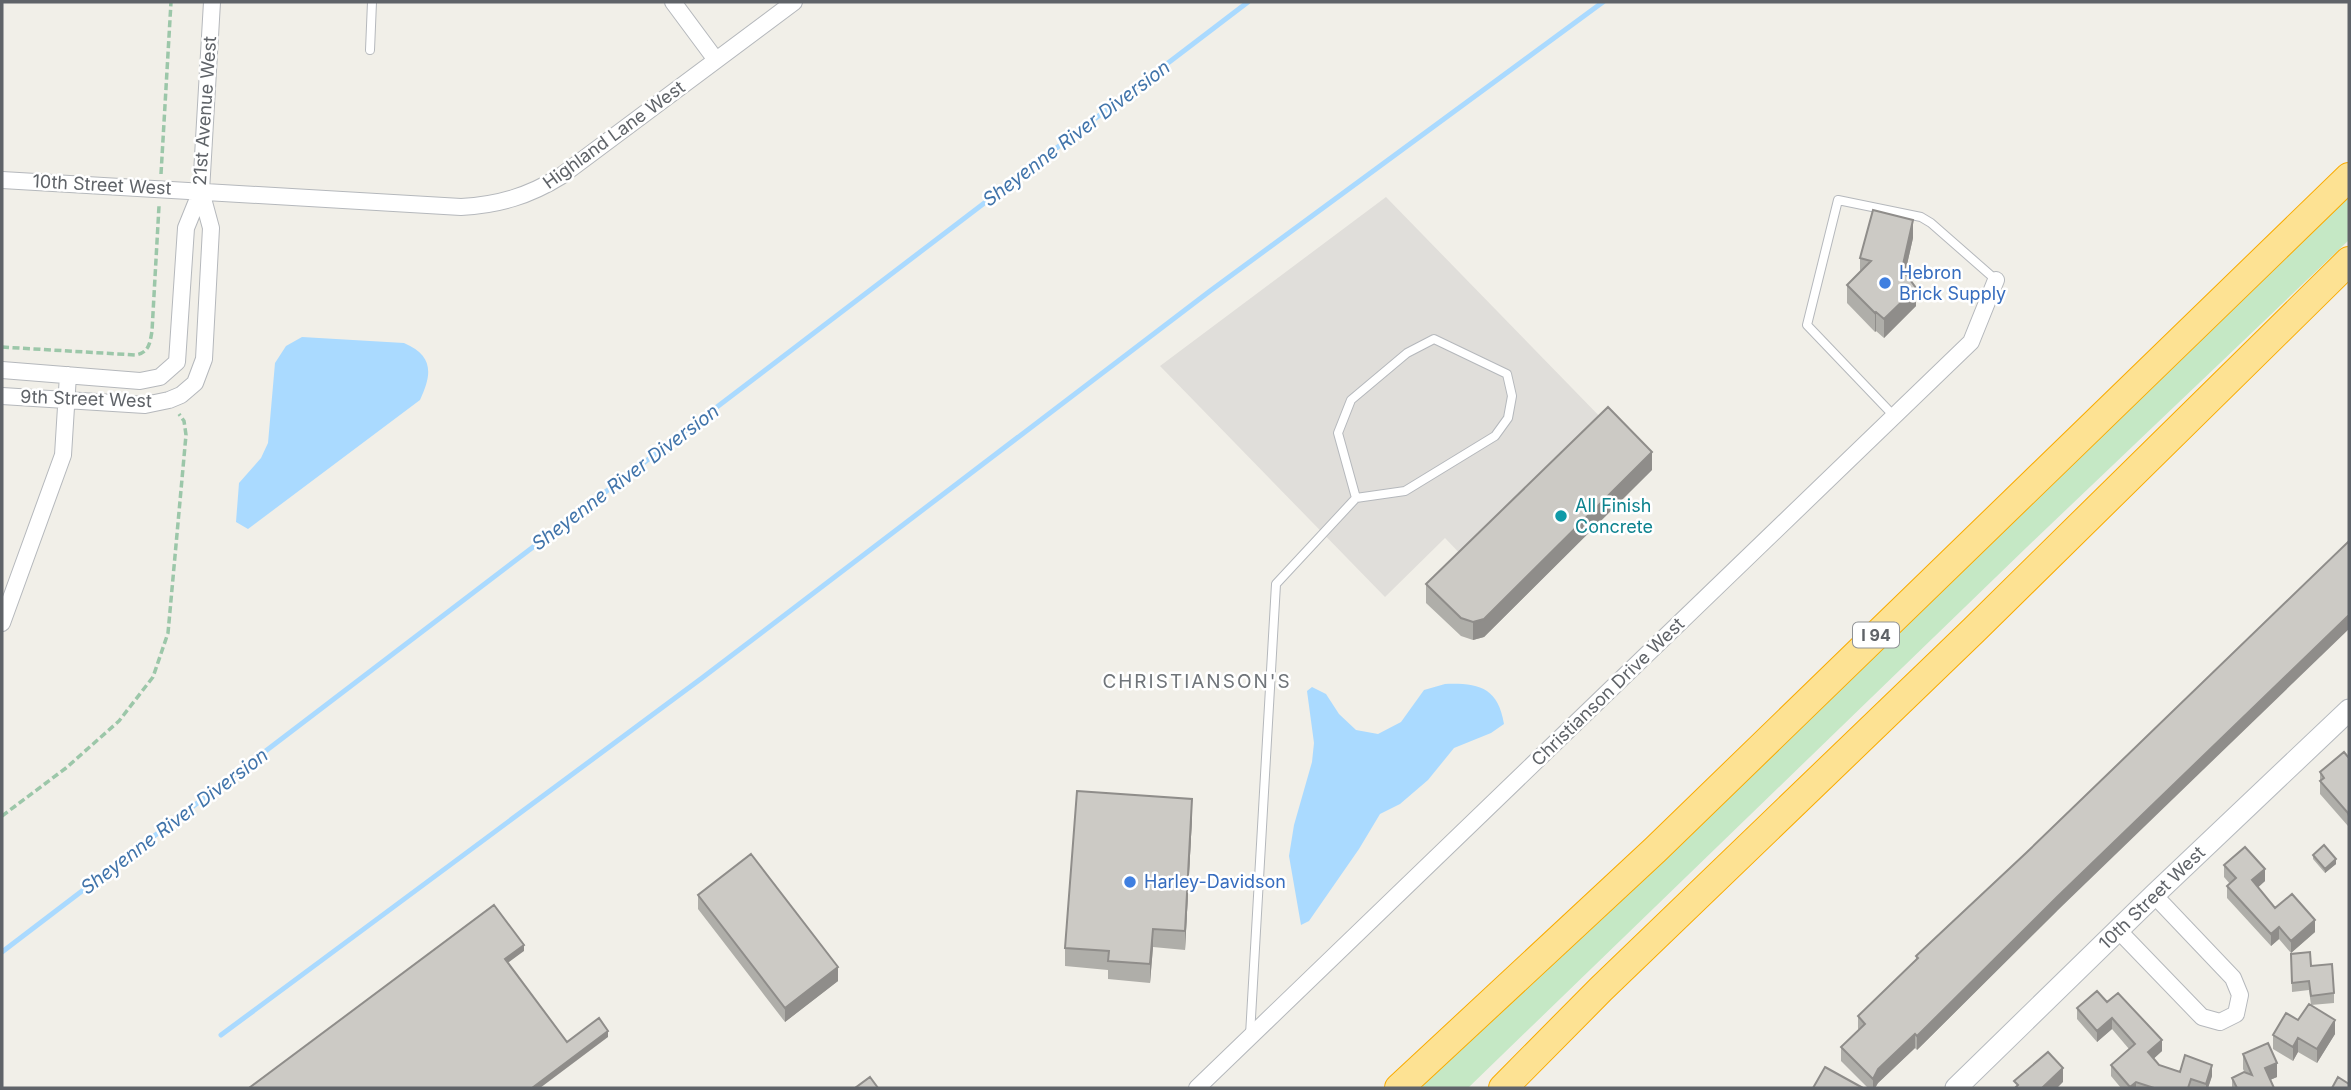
<svg xmlns="http://www.w3.org/2000/svg" width="2351" height="1090" viewBox="0 0 2351 1090" font-family="Inter,sans-serif">
<style>
.industrial{fill:#e0deda}
.green{fill:#c5e8c5}
.water{fill:#aadaff}
.lines{fill:none;stroke-linecap:round;stroke-linejoin:round}
.stream{stroke:#aadaff;stroke-width:5}
.lane-casing{stroke:#b5b8bc;stroke-width:10}
.street-casing{stroke:#b5b8bc;stroke-width:18}
.secondary-casing{stroke:#b6babf;stroke-width:23}
.highway-casing{stroke:#f9ab00;stroke-width:30}
.path{stroke:#9cc7a9;stroke-width:3.5;stroke-dasharray:7 3.5;stroke-linecap:butt}
.lane{stroke:#fff;stroke-width:8}
.street{stroke:#fff;stroke-width:16}
.secondary{stroke:#fff;stroke-width:21}
.highway{stroke:#fde293;stroke-width:28}
.wall{fill:#afaea9}
.shaded-wall{fill:#8f8d8a}
.building{fill:#cccac5;stroke:#8f8d8a;stroke-width:2}
.shop-dot{fill:#3f7fe0;stroke:#fff;stroke-width:2.5}
.culture-dot{fill:#0f9aa8;stroke:#fff;stroke-width:2.5}
.labels{text-anchor:middle;stroke-width:5;stroke-linejoin:round;paint-order:stroke}
.shield{fill:#fff;stroke:#8f9295;stroke-width:2}
.shield-label{font-size:16px;font-weight:bold;fill:#5f6368}
.street-label{font-size:18px;fill:#5f6368;stroke:#fff}
.shop-label{font-size:18px;fill:#366cbe;stroke:#fff;text-anchor:start}
.culture-label{font-size:18px;fill:#0d838f;stroke:#fff;text-anchor:start}
.water-label{font-size:19px;font-style:italic;fill:#4174aa;stroke:#fff}
.neighbourhood-label{font-size:19px;letter-spacing:2px;fill:#70757a;stroke:#fff}
</style>
<rect width="100%" height="100%" fill="#f1efe8"/>
<path class="industrial" d="M1386,197L1608,425L1468,562L1445,538L1385,597L1160,366Z"/>
<path class="green" d="M2349,194V240L2027,547L1468,1088H1421Z"/>
<path class="water" d="M302,337L404,343C434,356 432,374 420,400L248,529L236,522L239,483L261,458L268,443L275,363L286,346Z
M1445,684C1478,683 1498,687 1504,724L1491,733L1454,748L1428,780L1400,804L1380,814L1359,849L1309,921L1301,925L1289,856L1294,825L1312,762L1314,743L1307,691L1312,687L1326,694L1339,714L1356,730L1378,734L1401,722L1424,690Z"/>
<g class="lines">
<path class="stream" d="M2,952L1248,2
M221,1035L702,678L1210,291L1603,2"/>
<defs>
<path id="lane" d="M370,50L372,2
M1894,416L1807,325L1838,200L1921,217L1931,223L1996,280
M1250,1035L1276,584L1356,498L1405,491L1495,436L1508,418L1512,396L1507,374L1434,339L1407,353L1351,400L1338,433L1356,498"/>
<path id="street" d="M673,2L716,60
M2,180L461,207C498,205 529,196 561,176L794,2
M2,370L140,381L160,377L177,362L186,228L201,191L212,2
M2,396L145,405L169,400L181,395L195,383L204,359L211,228L201,191
M2,623L63,455L68,375
M2118,930L2202,1017L2220,1022L2236,1014L2240,995L2233,978L2154,895
M1197,1088L1971,342L1996,280"/>
<path id="secondary" d="M1956,1088L2154,895L2349,710"/>
<path id="highway" d="M1399,1088L1655,850L2349,177
M1503,1088L1601,989L1974,630L2349,261"/>
</defs>
<use href="#lane" class="lane-casing"/>
<use href="#street" class="street-casing"/>
<use href="#secondary" class="secondary-casing"/>
<use href="#highway" class="highway-casing"/>
<path class="path" d="M161,174L171,2
M2,347L135,355C149,353 150,343 152,331L159,206
M2,816L66,768L119,721L153,677L168,633L186,435L184,421L179,414"/>
<use href="#lane" class="lane"/>
<use href="#street" class="street"/>
<use href="#secondary" class="secondary"/>
<use href="#highway" class="highway"/>
</g>
<path class="wall" d="M1913,238L1905,273L1916,306L1884,338L1876,331L1875,332L1847,303V285L1860,271V258Z
M1652,470L1484,637L1473,640L1461,636L1426,603V584Z
M2349,758V830L2348,826L2320,794V772Z
M1192,818L1185,950L1153,947L1150,983L1108,979V970L1065,966V948Z
M2313,855L2336,864L2325,873L2313,859Z
M2224,865L2265,881L2258,887L2275,908L2315,932L2291,953L2279,939L2271,946L2227,898V886L2230,884L2224,877Z
M698,895L838,981L785,1022L698,909Z
M2057,911L1917,1050L1915,1048L1878,1083L1875,1088H1868L1841,1061V1047L1858,1030V1016L1916,960V956Z
M2291,954L2311,966L2334,993V1003L2311,1005L2309,990L2292,992Z
M2107,1002L2162,1051L2153,1059L2159,1065L2180,1072L2212,1076L2208,1088H2121L2111,1076V1065L2129,1049L2112,1029L2097,1042L2077,1019V1008Z
M2298,1020L2335,1034L2317,1063L2298,1052L2293,1061L2273,1049V1035Z
M2243,1054L2277,1077L2270,1080L2274,1088H2232V1078L2245,1073L2243,1069Z"/>
<path class="shaded-wall" d="M1913,220V238L1902,287V269Z
M1916,288V306L1884,338V319Z
M1876,312V331L1875,332V313Z
M1652,452V470L1484,637L1473,640V622Z
M2349,615V629L2057,911L1917,1050V1036L2057,897Z
M1192,799V818L1185,950V931Z
M2336,859V864L2325,873V869Z
M2265,869V881L2252,893V880Z
M2315,920V932L2291,953V941Z
M2279,927V939L2271,946V934Z
M1153,929V947L1150,983V964Z
M524,945V951L505,965V959Z
M838,967V981L785,1022V1008Z
M2112,1018V1029L2097,1042V1031Z
M2335,1020V1034L2317,1063V1049Z
M608,1031V1037L540,1088H532Z
M1915,1034V1048L1878,1083L1875,1088H1873V1079L1878,1069Z
M2298,1038V1052L2293,1061V1047Z
M2162,1040V1051L2148,1064V1052Z
M2277,1063V1077L2265,1082V1068Z
M2212,1065V1076L2208,1088H2206V1084Z
M2063,1068V1082L2057,1088H2043V1087Z
M2136,1082V1088H2130V1087Z"/>
<path class="building" d="M1873,210L1913,220L1902,269L1916,288L1884,319L1876,312L1875,313L1847,285L1871,261L1860,258Z
M1608,407L1652,452L1484,619L1473,622L1461,618L1426,584Z
M2349,541V615L2057,897L1917,1036L1915,1034L1878,1069L1873,1079L1841,1047L1865,1024L1858,1016L1918,958L1916,956L2026,853Z
M2344,752L2349,758V816L2348,813L2320,781L2324,778L2320,772Z
M1077,791L1192,799L1185,931L1153,929L1150,964L1108,961L1109,951L1065,948Z
M2324,845L2336,859L2325,869L2313,855Z
M2245,847L2265,869L2252,880L2275,908L2292,894L2315,920L2291,941L2279,927L2271,934L2227,886L2236,878L2224,865Z
M751,854L838,967L785,1008L698,895Z
M494,905L524,945L505,959L567,1042L599,1018L608,1031L532,1088H249Z
M2310,952L2311,966L2332,964L2334,993L2311,996L2309,981L2292,983L2291,954Z
M2097,991L2107,1002L2118,993L2162,1040L2148,1052L2159,1065L2180,1072L2185,1055L2212,1065L2206,1084L2191,1079L2188,1088H2154L2136,1082L2130,1087L2111,1065L2135,1044L2112,1018L2097,1031L2077,1008Z
M2309,1004L2335,1020L2317,1049L2298,1038L2293,1047L2273,1035L2286,1013L2298,1020Z
M2268,1043L2277,1063L2265,1068L2274,1088H2237L2232,1078L2244,1072L2252,1075L2243,1054Z
M2048,1052L2063,1068L2043,1087L2044,1088H2015L2018,1085L2014,1081Z
M1825,1067L1863,1088H1813Z
M870,1077L878,1088H855Z
M2338,1077L2349,1084V1088H2332Z"/>
<g class="shop-dot">
<circle cx="1885" cy="283" r="7"/>
<circle cx="1130" cy="882" r="7"/>
</g>
<circle class="culture-dot" cx="1561" cy="516" r="7"/>
<g class="labels">
<rect class="shield" x="1853" y="622.5" width="46" height="25" rx="5"/>
<g class="shield-label">
<text x="1876" y="641">I 94</text>
</g>
<g class="street-label">
<text transform="translate(205 111) rotate(-86)" y="6">21st Avenue West</text>
<text transform="translate(614 135) rotate(-36)" y="6">Highland Lane West</text>
<text transform="translate(102 185) rotate(3)" y="6">10th Street West</text>
<text transform="translate(86 399) rotate(2)" y="6">9th Street West</text>
<text transform="translate(1608 692) rotate(-44)" y="6">Christianson Drive West</text>
<text transform="translate(2152 898) rotate(-44)" y="6">10th Street West</text>
</g>
<g class="shop-label">
<text x="1899" y="279">Hebron<tspan x="1899" dy="21">Brick Supply</tspan></text>
<text x="1144" y="888">Harley-Davidson</text>
</g>
<g class="culture-label">
<text x="1575" y="512">All Finish<tspan x="1575" dy="21">Concrete</tspan></text>
</g>
<g class="water-label">
<text transform="translate(1076 133) rotate(-37)" y="7">Sheyenne River Diversion</text>
<text transform="translate(625 477) rotate(-37)" y="7">Sheyenne River Diversion</text>
<text transform="translate(174 821) rotate(-37)" y="7">Sheyenne River Diversion</text>
</g>
<g class="neighbourhood-label">
<text x="1197" y="688">CHRISTIANSON'S</text>
</g>
</g>
<rect width="2351" height="1090" fill="none" stroke="#5f6368" stroke-width="7"/>
</svg>
